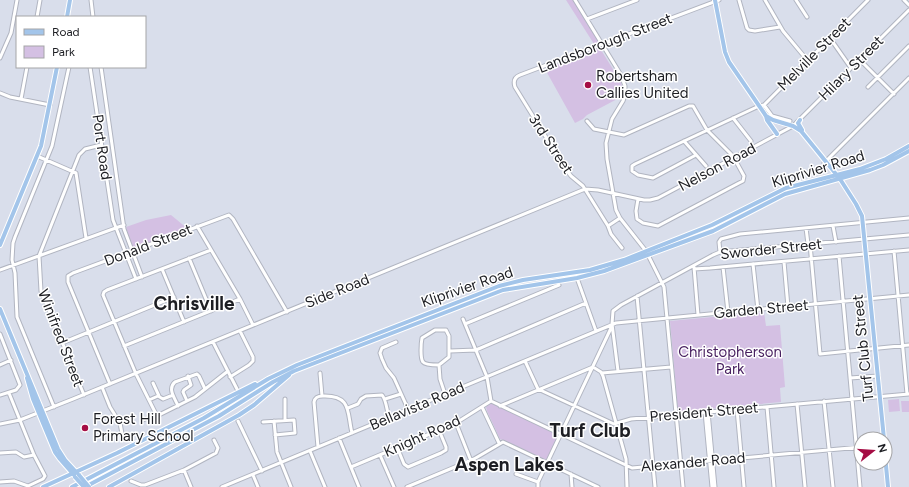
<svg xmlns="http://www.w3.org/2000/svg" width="909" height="487" viewBox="0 0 909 487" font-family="Figtree,sans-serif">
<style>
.green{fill:#d4c0e3}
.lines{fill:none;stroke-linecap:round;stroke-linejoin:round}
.minor-casing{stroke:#b1b5c1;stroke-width:5}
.major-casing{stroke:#fff;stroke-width:6}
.minor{stroke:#fff;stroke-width:3}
.major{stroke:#a3c5ea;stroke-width:4}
.major-bridge-casing{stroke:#fff;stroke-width:6;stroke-linecap:butt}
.major-bridge{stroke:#a3c5ea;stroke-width:4}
.poi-dot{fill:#a50d44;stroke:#fff;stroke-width:1.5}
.labels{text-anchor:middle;stroke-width:3;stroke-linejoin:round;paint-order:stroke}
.street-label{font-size:15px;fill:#1d1e23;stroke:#fff}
.poi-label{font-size:15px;fill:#1d1e23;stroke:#fff;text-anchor:start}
.park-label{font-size:15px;fill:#471f5f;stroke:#fff}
.district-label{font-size:19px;font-weight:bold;fill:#1d1e23;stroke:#fff}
</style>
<rect width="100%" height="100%" fill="#d9deeb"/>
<path class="green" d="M566,0H573L599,42L594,44Z
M598,48L601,50L621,82L622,87L621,97L587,115L583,119L575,123L545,69Z
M171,215L188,229L136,248L132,247L126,227L146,220Z
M764,312L766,326L780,325L785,387L780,388L781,402L678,412L670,321Z
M899,399L900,411L889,412L888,400Z
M901,401H909V412H902Z
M491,403L558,435L547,460H545L500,439L487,411L486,407Z"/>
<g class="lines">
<defs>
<path id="minor" d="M91,0L93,17
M575,0L621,75L625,86V95L623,101L612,119L606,143L607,159L616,210L620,218L646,251L664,287L683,487
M739,0L747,28L749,30L755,31L780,27
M765,0L783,31L808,61
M796,0L807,17
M904,0L909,5
M37,17L40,0
M587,19L637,0
M830,38L851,68
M0,58L11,33L17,0
M859,59L894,94
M90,67L113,220L136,279
M101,67L124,229L142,277
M868,87L909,46
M0,93L10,97L50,105
M21,99L27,67
M764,105L772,116L790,121
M733,118L751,141
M587,121L594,129L624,135L689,106H693L707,130L733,156L744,176L743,181L739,183L658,226L643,223L637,219L636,211L638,199
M684,141L706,166
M696,155L653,178L638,175L632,171V166L635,164L759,106L764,105L868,0
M37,156L76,173L86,238
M824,163L909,78
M620,218L608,226L611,234L622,248
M197,226L240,299L253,325
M608,226L583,186L571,176L565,168L515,87C513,81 515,77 520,75L719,0
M833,226L836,242
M806,228L808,244
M810,244L820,354L909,345
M211,250L107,290L104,292L103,295L136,374L157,416L195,397L228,371
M894,251L907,394
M720,252L719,242L721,239L740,234L909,218
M839,256L860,487
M189,258L211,311
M784,262L788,307
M753,264L758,310
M694,267L698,315
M723,267L728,312
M162,269L184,322
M694,269L710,268L909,250
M0,270L124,225
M577,278L596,331
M637,296L655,487
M463,319L487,377L491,401
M465,324L559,285
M435,330H446L449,336V357L439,365C434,365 425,365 423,362C420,358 421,343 422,338Z
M0,334L20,385L16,390L0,395
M213,342L237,389
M396,342L382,348L380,353L382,359L386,368L394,378L408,409
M62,343L174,297
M124,346L240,299
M450,351L476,350L586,303
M525,361L538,389L614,424L631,419L909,394
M0,365L11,360
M439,365L440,379L445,394
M618,371L612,324L613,311L621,305L713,255L720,252L909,235
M320,373L322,396
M602,373L671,367
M230,377L249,365L253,361V357L240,331
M850,378L878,376
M153,383L159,396
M110,384L68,282V276L73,273L229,215L233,219L287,312
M102,387L110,407L120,423L123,439
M84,395L41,291L39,256L79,155L85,149L101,145
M285,399V420
M385,399L401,394
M149,400L158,396L163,399L173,395
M187,401L183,392L184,390L191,385L188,376
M491,401L632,468L861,447
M824,401L833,487
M797,404L805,487
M178,406C175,398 167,389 175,382L197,374L199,376L205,389
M500,406L593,367L601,372L603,376L626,459L627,487
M54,407L17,317L15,273L12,260L13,243L15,237L52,146L69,67
M482,407L499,443
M767,407L774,487
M348,408L358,404L361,399L366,396L382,395C386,399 387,411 389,417
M737,409L744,487
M705,412L712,487
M708,412L715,487
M143,420L156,414
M238,421L262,471
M274,421L277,452L291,487
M263,422L294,420L295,433L275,435
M456,423L471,461
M0,424L20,420L73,399L585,189L598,190L644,200H650L658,198L793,126L909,10
M339,438L359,487
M318,447L314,402C315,397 318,396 323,396C352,395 347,413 352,433
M397,447L404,464L408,467L441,453L446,450V447L439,430
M310,451L325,487
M0,453L16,452L24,457L34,455
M380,455L394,487
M351,467L456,423L491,401
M184,470L191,487
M516,474L538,482V487
M571,474L572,487
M253,475L258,487
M131,481L141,485H145L184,470L216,453L218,448L214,440
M0,482L14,481L28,486L43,479L45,476L34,455L9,393
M538,482L612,326
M222,487L616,323L909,295
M407,487L474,459L503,442L598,487"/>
<path id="major" d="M715,0L725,52L729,62L766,116L773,120L793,126L801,131L840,179L856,204L862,216L884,439
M67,17L70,0
M766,116L767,120L777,134
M800,120L798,123L802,130
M0,245L41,146L57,67
M0,309L58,449L65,460L77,473
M27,378L33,399L55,452L60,459L74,475
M885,455L888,487
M43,487L117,453L255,384
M72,487L204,418L268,379L297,365L499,286L523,280L590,270L624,260L712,225L786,188L860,169L886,159L909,146
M85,487L219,416L273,382L294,371L503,290L577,278L604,271L713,231L785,194L870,170L883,165L909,151
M109,487L239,415L254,405L289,375"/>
</defs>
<use href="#minor" class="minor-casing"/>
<use href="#major" class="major-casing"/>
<use href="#minor" class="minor"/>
<use href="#major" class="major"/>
<defs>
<path id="major-bridge" d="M79,475L89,487
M75,477L84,487"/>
</defs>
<use href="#major-bridge" class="major-bridge-casing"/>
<use href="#major-bridge" class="major-bridge"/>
</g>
<g class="poi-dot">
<circle cx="588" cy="85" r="4"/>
<circle cx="85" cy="428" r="4"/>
</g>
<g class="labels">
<g class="street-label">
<text transform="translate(605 43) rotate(-21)" y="5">Landsborough Street</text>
<text transform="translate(814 54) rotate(-45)" y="5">Melville Street</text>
<text transform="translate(851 68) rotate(-45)" y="5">Hilary Street</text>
<text transform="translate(551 144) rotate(57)" y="5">3rd Street</text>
<text transform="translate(102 147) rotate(82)" y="5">Port Road</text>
<text transform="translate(717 167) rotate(-28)" y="5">Nelson Road</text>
<text transform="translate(818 169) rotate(-17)" y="5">Kliprivier Road</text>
<text transform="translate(148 245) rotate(-21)" y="5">Donald Street</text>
<text transform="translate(771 249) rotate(-6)" y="5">Sworder Street</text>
<text transform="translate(467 287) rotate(-19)" y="5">Kliprivier Road</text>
<text transform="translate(337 291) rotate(-22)" y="5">Side Road</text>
<text transform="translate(761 309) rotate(-5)" y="5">Garden Street</text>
<text transform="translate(61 338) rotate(69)" y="5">Winifred Street</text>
<text transform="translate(863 348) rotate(-96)" y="5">Turf Club Street</text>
<text transform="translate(417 406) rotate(-23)" y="5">Bellavista Road</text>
<text transform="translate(704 412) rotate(-5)" y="5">President Street</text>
<text transform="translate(422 436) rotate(-24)" y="5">Knight Road</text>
<text transform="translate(693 462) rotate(-5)" y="5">Alexander Road</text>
</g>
<g class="poi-label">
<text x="596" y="81">Robertsham<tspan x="596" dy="17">Callies United</tspan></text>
<text x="93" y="424">Forest Hill<tspan x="93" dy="17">Primary School</tspan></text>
</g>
<g class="park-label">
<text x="730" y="357">Christopherson<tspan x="730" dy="17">Park</tspan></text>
</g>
<g class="district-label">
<text x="194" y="310">Chrisville</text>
<text x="590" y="437">Turf Club</text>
<text x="509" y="471">Aspen Lakes</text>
</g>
</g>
<rect x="16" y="16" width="130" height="52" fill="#ffffff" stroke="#a5a5a7"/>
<rect x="24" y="29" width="20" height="6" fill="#a3c5ea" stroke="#a5a5a7"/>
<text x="52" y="36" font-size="12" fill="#1d1e23">Road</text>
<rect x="24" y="46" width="20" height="12" fill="#d4c0e3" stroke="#a5a5a7"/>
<text x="52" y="56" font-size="12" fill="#1d1e23">Park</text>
<g transform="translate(873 451) rotate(73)"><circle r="19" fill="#ffffff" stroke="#a5a5a7"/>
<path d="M0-3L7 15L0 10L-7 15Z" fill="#a50d44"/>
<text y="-6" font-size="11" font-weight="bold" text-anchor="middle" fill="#1d1e23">N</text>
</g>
</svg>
